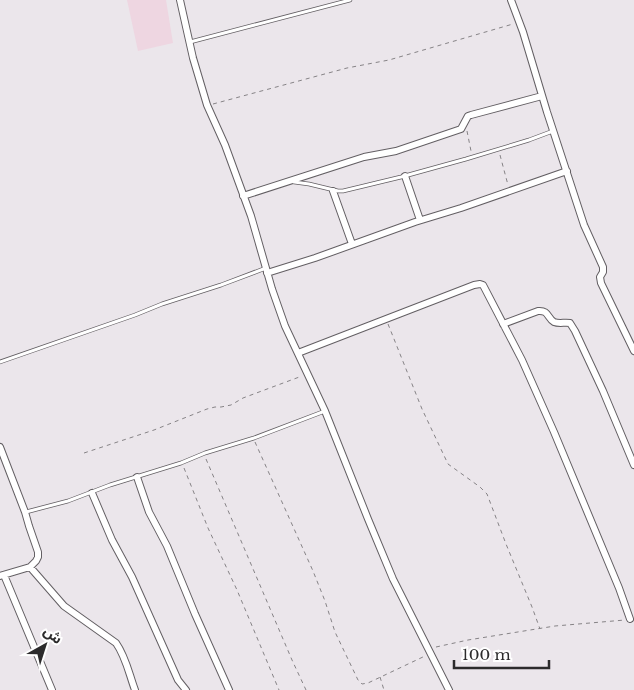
<svg xmlns="http://www.w3.org/2000/svg" width="634" height="690" viewBox="0 0 634 690" font-family="'Libre Baskerville','Noto Sans Arabic',serif">
<style>
.education{fill:#eed6e1}
.lines{fill:none;stroke-linecap:round;stroke-linejoin:round}
.service-casing{stroke:#635f63;stroke-width:4.5}
.minor-casing{stroke:#635f63;stroke-width:8}
.path{stroke:#868386;stroke-width:1;stroke-dasharray:4 4;stroke-linecap:butt}
.service{stroke:#fff;stroke-width:3}
.minor{stroke:#fff;stroke-width:6}
</style>
<rect width="100%" height="100%" fill="#ebe6eb"/>
<path class="education" d="M127,0H166L173,43L138,51Z"/>
<g class="lines">
<defs>
<path id="service" d="M190,42L350,0
M294,182L309,184L338,191H343L401,177L466,159L529,140L553,131
M0,362L135,315L162,304L221,285L266,268
M26,512L68,501L110,485L181,463L205,453L254,438L325,411"/>
<path id="minor" d="M180,0L193,58L207,105L225,145L251,216L272,289L285,326L325,411L368,519L393,579L449,690
M511,0L523,32L547,112L584,225L603,267V272L600,277L601,283L634,351
M405,176L420,220
M333,191L352,244
M243,196L364,157L396,151L461,129L468,116L471,115L542,96
M267,273L315,258L415,222L461,208L567,171
M503,324L538,311C549,310 547,318 554,322C559,324 565,322 570,323L575,331L603,391L634,465
M298,353L474,285L480,284L483,285L522,360L554,432L619,588L630,619
M0,447L25,512L29,526L38,552V557L36,561L30,567L0,576
M137,477L149,512L167,546L195,614L229,690
M92,493L112,540L132,577L178,680L186,690
M30,567L64,606L116,643C126,657 129,674 135,690
M4,575L52,690"/>
</defs>
<use href="#service" class="service-casing"/>
<use href="#minor" class="minor-casing"/>
<path class="path" d="M213,104L347,68L389,60L513,24
M467,131L471,151
M500,155L508,185
M388,324L422,409L448,464L480,487L487,494L506,544L532,607L540,629
M255,442L313,571L325,601L335,632L358,680L362,684L368,683L425,656
M84,453L154,430L207,409L215,407H221L231,405L243,398L302,376
M206,459L292,660L306,690
M184,468L208,528L237,590L279,690
M436,647L468,640L555,626L625,620
M380,677L384,690"/>
<use href="#service" class="service"/>
<use href="#minor" class="minor"/>
</g>
<g transform="translate(45 645) rotate(39)" stroke="#ffffff" stroke-width="4" paint-order="stroke">
<path d="M0-4L9 19L0 12L-9 19Z" fill="#2c2b2c"/>
<text y="-8" font-size="14" font-weight="bold" text-anchor="middle" fill="#2c2b2c">ش</text>
</g>
<path d="M454 660v8h95v-8" fill="none" stroke="#2c2b2c" stroke-width="2.5"/>
<text x="462" y="660" font-size="15" fill="#2c2b2c" stroke="#ffffff" stroke-width="4" paint-order="stroke">100 m</text>
</svg>
